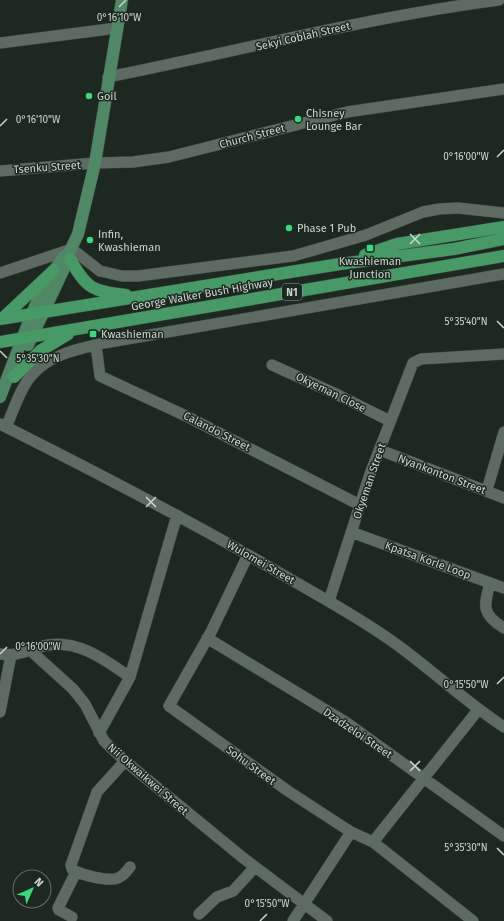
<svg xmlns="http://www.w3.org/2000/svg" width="504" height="921" viewBox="0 0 504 921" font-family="'Fira Sans',sans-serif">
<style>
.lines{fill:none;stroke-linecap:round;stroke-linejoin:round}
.minor-casing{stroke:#3b443d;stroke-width:12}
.major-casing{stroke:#3b443d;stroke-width:13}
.highway-casing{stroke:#3b443d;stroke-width:13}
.minor{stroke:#5e6b62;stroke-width:11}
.major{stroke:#508764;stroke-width:12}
.highway{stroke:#479a65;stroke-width:12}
.ticks{fill:none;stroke:#ced5d0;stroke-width:1.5}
.poi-dot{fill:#3cd77e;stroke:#1d2820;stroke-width:1.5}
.labels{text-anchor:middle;stroke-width:3;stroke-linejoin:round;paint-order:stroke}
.shield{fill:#1d2820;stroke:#99a19b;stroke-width:1}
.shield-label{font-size:10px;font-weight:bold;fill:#ced5d0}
.street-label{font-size:11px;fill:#ced5d0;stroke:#1d2820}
.poi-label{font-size:11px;fill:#ced5d0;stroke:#1d2820;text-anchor:start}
.ticks-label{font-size:10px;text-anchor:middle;fill:#ced5d0;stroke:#1d2820;stroke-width:3;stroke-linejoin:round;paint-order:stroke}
</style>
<rect width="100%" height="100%" fill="#1d2820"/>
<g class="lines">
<defs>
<path id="minor" d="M0,43L117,28
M108,77C239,51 368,17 499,0
M0,171L95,163L133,162L169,157L347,112L504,89
M0,273L72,249L100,271L122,276H138L293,256L366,235L423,212L439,209L458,208L504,213
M96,345L100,376L186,416L360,505
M272,365L336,394L390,421
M0,424C94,471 187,519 278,572C317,595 359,617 396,644C433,671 466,702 504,727
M6,427C14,410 20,388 32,375C50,354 79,349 104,343L504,274
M380,450L504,498
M487,490L504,432
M351,532L504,588
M248,555L211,632L169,706L288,791L351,832L373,842L473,921
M490,583C484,606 481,614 504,628
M329,601L370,474L413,363L421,359L504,354
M207,638L347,723L504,836
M31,651L73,689L85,704L104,741L125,761L242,857L327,921
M0,654C20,657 30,648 48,645C80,640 106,661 130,677
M0,712L11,655
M99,733L130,677L177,515
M125,761L97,792L71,865L72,869C80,875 109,882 118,878C123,876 127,871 130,867
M373,842L478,710
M199,914L217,897L233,891L255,867
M72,917L59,910L58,908L76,872
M293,921L351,832"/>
<path id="major" d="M28,345L69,258
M0,397L32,313L45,284L64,256L68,255L78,234L95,163L122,0"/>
<path id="highway" d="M365,255L397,244L504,227
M70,259C87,289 92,291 126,295
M3,318L54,270
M0,319L340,264L454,249L504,239
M0,342L504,256
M14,377L40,351L68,334"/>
</defs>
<use href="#minor" class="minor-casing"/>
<use href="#major" class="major-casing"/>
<use href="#highway" class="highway-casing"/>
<use href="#minor" class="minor"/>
<use href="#major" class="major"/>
<use href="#highway" class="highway"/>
</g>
<path class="ticks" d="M119,7L126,0M0,126L7,119M497,157L504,150M410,234L420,244M410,244L420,234M497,321L504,328M0,351L7,358M146,497L156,507M146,507L156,497M0,654L7,647M497,684L504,677M410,761L420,771M410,771L420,761M497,848L504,855M260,921L267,914"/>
<g class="poi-dot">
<circle cx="89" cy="96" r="4"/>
<circle cx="298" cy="119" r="4"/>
<circle cx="289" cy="228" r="4"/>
<circle cx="90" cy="240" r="4"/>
<rect x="366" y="244" width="8" height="8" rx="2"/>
<rect x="89" y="330" width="8" height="8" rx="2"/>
</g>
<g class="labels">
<rect class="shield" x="282" y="284" width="20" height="16" rx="3"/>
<g class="shield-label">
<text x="292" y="296">N1</text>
</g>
<g class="street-label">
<text transform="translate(303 36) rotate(-13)" y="4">Sekyi Coblah Street</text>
<text transform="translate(252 136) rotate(-15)" y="4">Church Street</text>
<text transform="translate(47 167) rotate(-4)" y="4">Tsenku Street</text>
<text transform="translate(202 294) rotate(-10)" y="4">George Walker Bush Highway</text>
<text transform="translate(331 392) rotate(26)" y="4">Okyeman Close</text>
<text transform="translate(217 431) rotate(27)" y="4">Calando Street</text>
<text transform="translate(442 474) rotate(21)" y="4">Nyankonton Street</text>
<text transform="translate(369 481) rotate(-71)" y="4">Okyeman Street</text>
<text transform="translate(428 560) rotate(20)" y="4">Kpatsa Korle Loop</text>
<text transform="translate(261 562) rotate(30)" y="4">Wulomei Street</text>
<text transform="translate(358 733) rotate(34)" y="4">Dzadzeloi Street</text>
<text transform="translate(251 765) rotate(36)" y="4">Sohu Street</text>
<text transform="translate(148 779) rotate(41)" y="4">Nii Okwaikwei Street</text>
</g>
<g class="poi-label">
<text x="97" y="100">Goil</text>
<text x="306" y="117">Chisney<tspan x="306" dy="13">Lounge Bar</tspan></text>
<text x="297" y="232">Phase 1 Pub</text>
<text x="98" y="238">Infin,<tspan x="98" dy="13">Kwashieman</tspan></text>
<text x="370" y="265" text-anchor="middle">Kwashieman<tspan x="370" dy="13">Junction</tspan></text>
<text x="101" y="338">Kwashieman</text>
</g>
</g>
<g class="ticks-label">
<text x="119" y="21">0°16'10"W</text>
<text x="38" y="123">0°16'10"W</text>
<text x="466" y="160">0°16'00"W</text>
<text x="466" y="325">5°35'40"N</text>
<text x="38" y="362">5°35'30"N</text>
<text x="38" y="650">0°16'00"W</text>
<text x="466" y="688">0°15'50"W</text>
<text x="466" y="851">5°35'30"N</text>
<text x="267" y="907">0°15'50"W</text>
</g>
<g transform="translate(32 889) rotate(45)"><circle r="19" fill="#1d2820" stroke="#646d66"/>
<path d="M0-3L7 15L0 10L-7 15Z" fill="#3cd77e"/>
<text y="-6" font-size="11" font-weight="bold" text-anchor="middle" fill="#ced5d0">N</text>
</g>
</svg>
